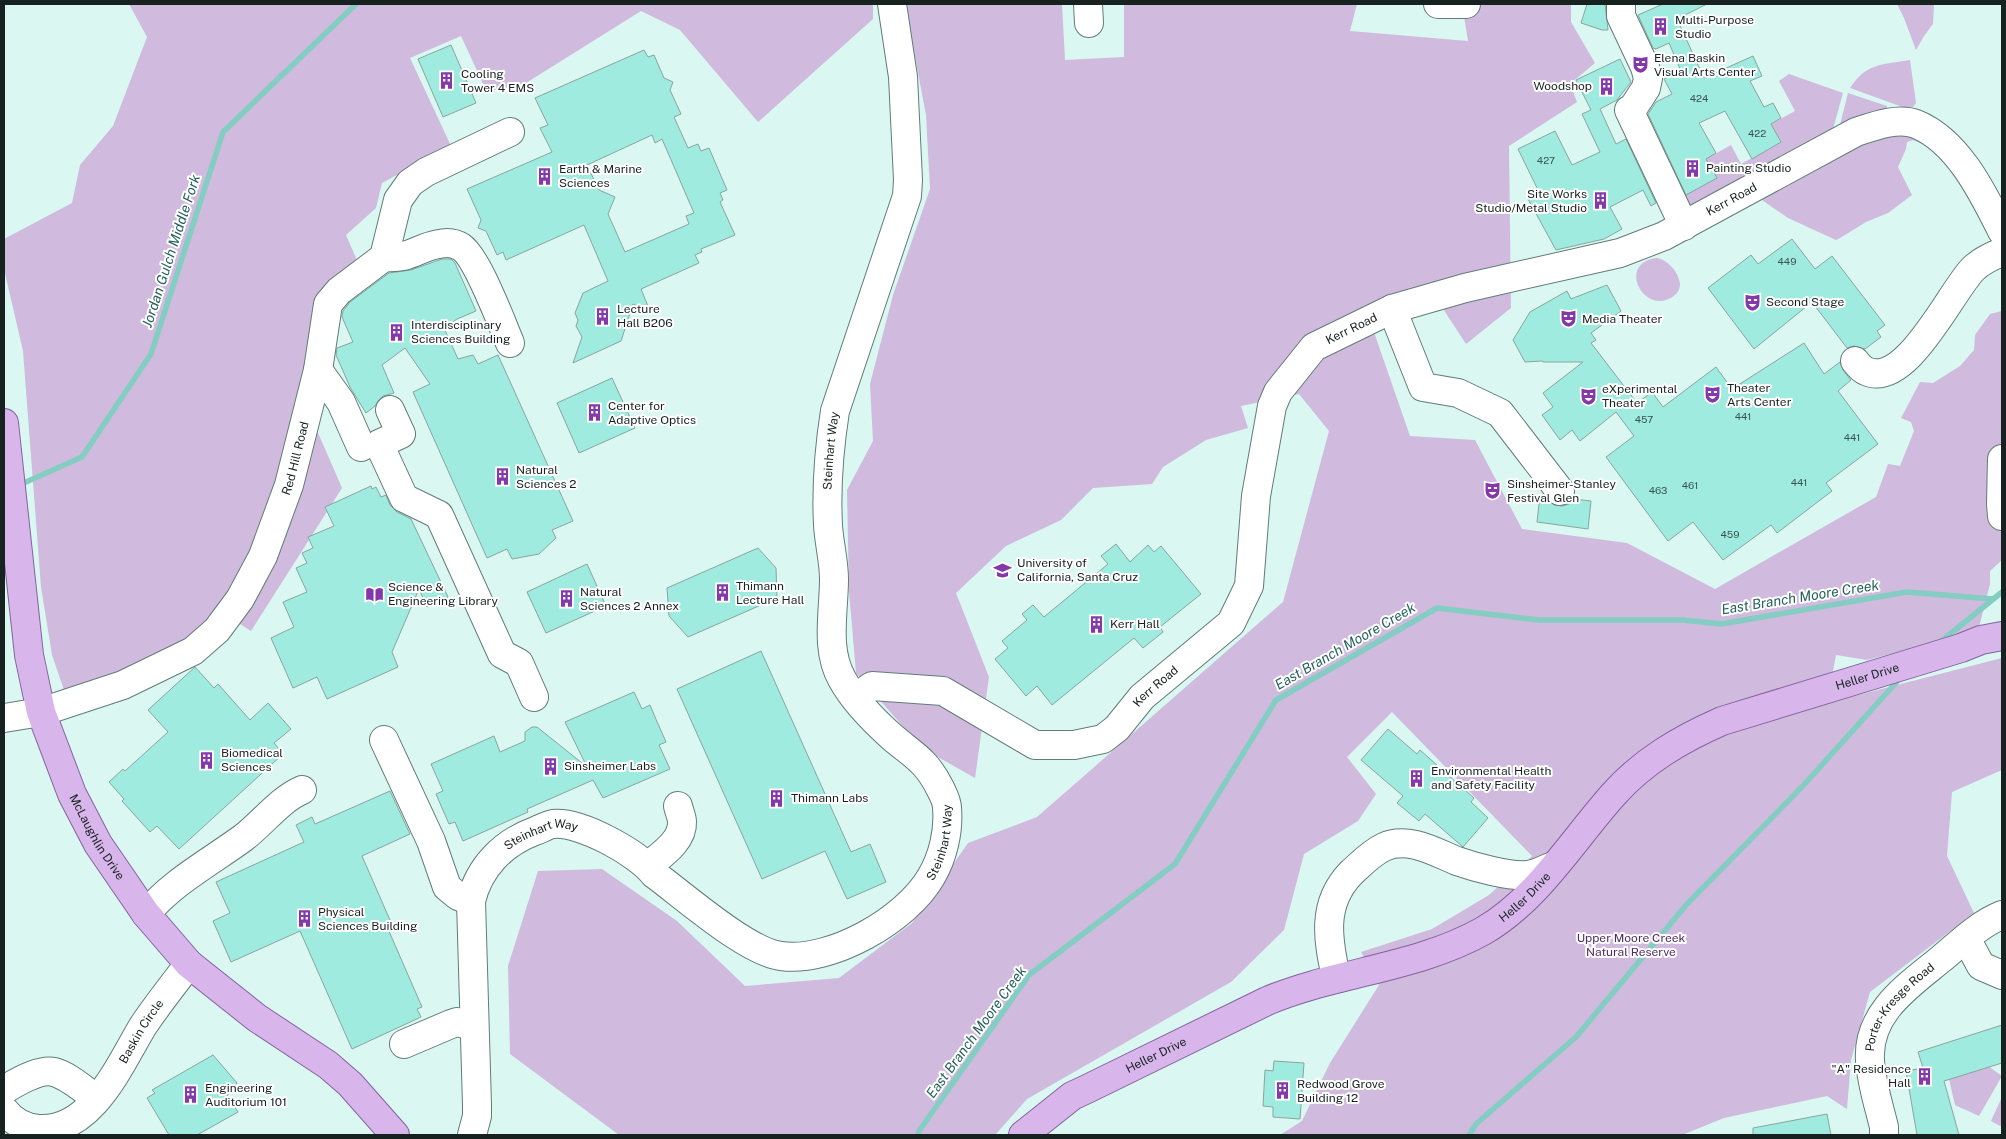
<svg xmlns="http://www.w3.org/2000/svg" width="2006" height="1139" viewBox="0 0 2006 1139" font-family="'Public Sans',sans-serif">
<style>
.green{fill:#d0bade}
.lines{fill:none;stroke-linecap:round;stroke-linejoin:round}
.stream{stroke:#83cdc2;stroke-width:5.5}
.building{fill:#a0ebdf;stroke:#89a5a0;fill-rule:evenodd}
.minor-casing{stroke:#627c78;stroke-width:30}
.major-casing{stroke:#84639d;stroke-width:30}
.minor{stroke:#fff;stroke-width:28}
.major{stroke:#d8b6ec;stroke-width:28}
.labels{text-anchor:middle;stroke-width:4;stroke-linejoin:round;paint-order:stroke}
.number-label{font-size:10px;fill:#395450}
.poi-label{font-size:12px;fill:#172220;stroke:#fff;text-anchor:start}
.street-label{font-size:12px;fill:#172220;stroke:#fff}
.park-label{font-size:12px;fill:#512a66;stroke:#fff}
.water-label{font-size:14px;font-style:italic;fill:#26625b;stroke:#fff}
</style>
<rect width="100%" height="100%" fill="#daf7f2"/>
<path class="green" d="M129,4H873V19L758,122L680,30L641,11L518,88L486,90L461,36L410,58L451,146L382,183L376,208L346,235L359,265L302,396L342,488L251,631L221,612L194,638L146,663L65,693L52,655L41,587L23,351L4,269V239L72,203L80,165L113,126L147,37Z
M905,4H1062L1065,60L1124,57V4H1357L1350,31L1468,41L1462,4H1571V22L1595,63L1570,84L1577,102L1509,146L1511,308L1466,344L1432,292L1367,312L1410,436L1475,440L1522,529L1627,543L1715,589L1876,497L1888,464L1900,466L1914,431L1911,422L1901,418L1920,382L1933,383L1960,366L1974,350L1975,335L1990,314L2002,311V560L1990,571V584L1978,631L1867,660L1836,655L1827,703L2002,658V770L1952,792L1947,856L1974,913L1870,992L1851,1060L1847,1109L1827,1096L1724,1118L1682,1135H1280L1302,1121L1330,1063L1379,985L1361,952L1432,929L1489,895L1532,856L1392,712L1347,757L1376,794L1358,821L1304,854L1284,930L1231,982L1027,1099L995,1135H619L510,1054L508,966L538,871L602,869L677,921L745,986L839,978L912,923L968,843L1037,817L1283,602L1329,431L1299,394L1241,406L1248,428L1206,440L1163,467L1152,484L1093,488L1061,520L1006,546L956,593L989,677L975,778L936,756L914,739L856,673L849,591L847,490L873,441L870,384L893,295L930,189L926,115Z
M1897,4H1934L1933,24L1924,36L1916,50L1904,18Z
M1910,60L1916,103L1913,107L1908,109L1850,88C1867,62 1883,65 1910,60Z
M1789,74L1843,93L1833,129L1685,208L1679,198L1716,178L1706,159L1731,145L1741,164L1781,142L1771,124L1795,111L1779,81Z
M1848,93L1887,106V109L1874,111L1840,125Z
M1903,132L1932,144L1927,146L1913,140L1907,142L1906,149L1898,167L1912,195L1888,213L1866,222L1840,238L1836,240L1788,218L1759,198L1860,141Z
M1656,258C1670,259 1689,283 1675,295C1646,319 1615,264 1656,258Z
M1988,1066L2002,1076L1979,1116L1955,1105L1949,1079Z
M2002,1097V1127L1991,1121Z"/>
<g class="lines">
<path class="stream" d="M17,486L82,457L151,354L223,132L356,4
M1939,643L2002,592
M918,1135L919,1131L1029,975L1175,864L1276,700L1437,608L1539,620H1683L1721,624L1907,592L1993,599
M1469,1135L1476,1124L1576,1037L1687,904L1801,788L1902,676"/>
</g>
<path class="building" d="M1587,4H1605L1608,30H1602L1581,23Z
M1663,4H1707L1677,19L1704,78L1753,56L1762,76L1750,81L1764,107L1773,103L1781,118L1771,124L1781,142L1752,159L1725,111L1699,123L1716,153L1706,159L1717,178L1686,195L1648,114L1656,102L1672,94L1664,79L1681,71L1669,43L1656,49L1653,48L1638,15Z
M451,45L476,103L443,117L418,59Z
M644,50L648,57L654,55L664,78L673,82L670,90L681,114L674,117L688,148L698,144L701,151L709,148L727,190L720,193L723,200L720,202L735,235L701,249L702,252L695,255L699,263L641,289L650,311L633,304L621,341L573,363L582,337L576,326L578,320L575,313L583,293L608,281L584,225L506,260L503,252L497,255L486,231L478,228L481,220L467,189L552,152L540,128L548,125L535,98ZM652,135L655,143L662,139L694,213L686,216L689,224L625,252L608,214L615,197L599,190L587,165Z
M1620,59L1631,82L1617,100L1600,109L1616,144L1626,139L1656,203L1651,206L1643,190L1610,207L1622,229L1604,239L1556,250L1528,199L1540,194L1518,149L1555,131L1572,165L1600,152L1582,114L1591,110L1576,80Z
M1792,239L1815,269L1832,256L1885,325L1877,331L1881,337L1865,349L1854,346L1847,348L1812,302L1754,349L1708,288L1751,255L1758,264Z
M442,259H451L455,263L476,311L457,319L444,328L458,359L473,355L478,364L498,355L573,521L552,530L556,538L539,554L512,559L507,549L487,558L413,392L430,384L405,348L382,365L394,393L383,396L378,401L375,406L366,413L350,387L336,355L337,348L353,342L342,317L343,311L350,302L389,273L411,270Z
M1607,285L1621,311L1591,333L1596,340L1591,343L1637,403L1652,392L1663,407L1716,367L1732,389L1804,343L1824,374L1840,362L1843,370L1851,380L1838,391L1878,444L1826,483L1832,491L1777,533L1771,525L1723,560L1693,522L1668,541L1606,457L1634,436L1616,412L1580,441L1572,430L1560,440L1542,415L1553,407L1543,393L1583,362H1543L1542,361L1525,362L1513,340L1530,312L1567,291L1571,299Z
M612,378L635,428L579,453L557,403Z
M371,486L372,489L376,487L381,497L386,495L390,505L397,512L411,519L448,597L427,607L419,589L392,652L398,667L327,699L317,677L293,688L271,638L294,627L283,602L307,592L296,568L307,563L302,553L313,548L308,537L334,526L325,507Z
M1540,495H1544L1554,505L1562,506L1569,504L1573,499L1591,501L1588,529L1537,522Z
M1116,544L1130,562L1148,545L1154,552L1161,546L1201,594L1160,627L1163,632L1143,648L1134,638L1052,705L1037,686L1026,696L995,659L1008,648L1002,641L1027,620L1022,614L1033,605L1044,617L1108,564L1101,556Z
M758,548L776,568L777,598L688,637L669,616L667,588Z
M587,564L606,606L546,633L527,592Z
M761,651L851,852L870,844L886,882L847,899L825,851L762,879L677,689Z
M195,667L214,688L218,684L250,720L268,703L291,729L274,743L283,754L179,849L157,826L150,832L122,801L124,799L109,782L123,769L125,771L168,732L148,710Z
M634,692L642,709L650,705L655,717L666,742L659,745L670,769L603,798L593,780L527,809L528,812L463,841L455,822L449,824L436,794L443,791L431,764L494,736L500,752L525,741V732L532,727H537L587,767L565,722Z
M1388,729L1417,754L1420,750L1474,798L1471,802L1488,818L1463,847L1425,814L1419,821L1397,803L1403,796L1361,760Z
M390,791L410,834L362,856L393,927L388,929L422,1007L417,1009L421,1017L352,1049L300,931L231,962L213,921L230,913L216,882L304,842L296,825L312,817L315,824Z
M2002,1025V1063L1944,1081L1959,1135H1917L1906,1071L1923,1068L1918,1052Z
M213,1055L237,1083L227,1096L238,1112L197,1135H169L147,1098L155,1093L152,1090Z
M1274,1061L1304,1063L1300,1119L1273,1117V1107L1263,1106L1265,1070L1273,1071Z
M1827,1114L1831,1135H1753V1128Z"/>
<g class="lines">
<defs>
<g id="minor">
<path d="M1088,4L1089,23"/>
<path d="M1438,4H1466"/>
<path d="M1621,4V16L1645,67L1648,78L1646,88L1633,108L1629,110L1684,226"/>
<path d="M384,257C412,259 416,248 439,244C447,242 455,243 461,247C477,257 502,324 510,343"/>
<path d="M1392,309L1423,387L1458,393L1500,413L1560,491"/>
<path d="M1855,361C1858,365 1861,369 1866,371C1906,390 1951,291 1973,269C1981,261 1992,256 2002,252"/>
<path d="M318,370L341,402L361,447"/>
<path d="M390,410L401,434L379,444L404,498L439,515L502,654L519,663L534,697"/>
<path d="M2002,459L2001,504L2002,516"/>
<path id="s1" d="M855,698L872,686L943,691L1035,745H1074L1103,739L1117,728L1142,697L1231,623L1249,586L1256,496L1272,406L1278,392L1314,347L1392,309L1465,288L1620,253L1664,236L1856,132C1874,126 1898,117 1916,124C1958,141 1983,193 2002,231"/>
<path id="s2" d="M4,718L41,712L123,685L193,651L217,630L240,599L263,556L289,485L318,370L328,304L339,291L384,257L398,200L410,183L426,172L510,132"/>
<path d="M384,740L431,841L447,887L458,896L471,901"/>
<path d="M648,866C661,855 683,841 682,822C682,817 679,811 678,806"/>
<path d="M146,914C171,883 210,862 243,838C263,823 279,800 302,790"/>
<path d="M1966,938L1981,966L2002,975"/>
<path d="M1336,977C1328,940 1321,904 1351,873C1361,864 1371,853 1384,847C1408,836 1435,852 1457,861C1474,867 1510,877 1528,875C1536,874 1545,869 1553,866"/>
<path d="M404,1044L451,1024L457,1022L474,1026"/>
<path d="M4,1090C15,1083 40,1068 54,1072C69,1076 84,1090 97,1099"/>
<path id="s3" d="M4,1110C13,1122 24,1128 39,1129C92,1132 120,1064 143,1026C157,1005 173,985 189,964"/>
<path id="s4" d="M472,1135L477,1116V1105L471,901C479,867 503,843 535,831C541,829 547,825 553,824C580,821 638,853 654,874C683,895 747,952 781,956C831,963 906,920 931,877C943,857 949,831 947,808C947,801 943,794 940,788C926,760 913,755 892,737C873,720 854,701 842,679C825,649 834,612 834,579C834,561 829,543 828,525C826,486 829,449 835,411L907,196L908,180L903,77L892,4"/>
<path id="s5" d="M1884,1135V1127C1879,1106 1871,1082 1870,1060C1867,1013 1908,986 1941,959C1959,944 1979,924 2002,915"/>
</g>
<g id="major">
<path id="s6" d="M4,423L29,655L41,712L72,794L98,844L146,914L189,964L257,1018L328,1065L350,1084L395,1135"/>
<path id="s7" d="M1023,1135L1072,1096L1087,1089L1267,1001C1336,972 1417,968 1483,931C1537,900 1572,841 1613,795C1643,761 1681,739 1722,721L1961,648L1981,640L2002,636"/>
</g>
</defs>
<use href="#minor" class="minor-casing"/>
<use href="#major" class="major-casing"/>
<use href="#minor" class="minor"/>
<use href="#major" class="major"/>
</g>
<defs>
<symbol id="building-bare" viewBox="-9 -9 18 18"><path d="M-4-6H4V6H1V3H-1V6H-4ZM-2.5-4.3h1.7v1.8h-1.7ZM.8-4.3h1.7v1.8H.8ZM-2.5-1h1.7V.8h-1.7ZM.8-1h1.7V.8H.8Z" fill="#8438aa" stroke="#fff" stroke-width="2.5" paint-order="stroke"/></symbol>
<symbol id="theatre-bare" viewBox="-9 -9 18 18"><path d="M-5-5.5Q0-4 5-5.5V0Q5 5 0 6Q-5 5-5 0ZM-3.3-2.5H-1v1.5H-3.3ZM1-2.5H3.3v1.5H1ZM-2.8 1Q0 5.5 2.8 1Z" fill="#8438aa" stroke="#fff" stroke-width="2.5" paint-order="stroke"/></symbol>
<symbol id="university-bare" viewBox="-9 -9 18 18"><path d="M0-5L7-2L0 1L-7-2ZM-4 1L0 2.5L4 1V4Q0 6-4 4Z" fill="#8438aa" stroke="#fff" stroke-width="2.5" paint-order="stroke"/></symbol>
<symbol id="library-bare" viewBox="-9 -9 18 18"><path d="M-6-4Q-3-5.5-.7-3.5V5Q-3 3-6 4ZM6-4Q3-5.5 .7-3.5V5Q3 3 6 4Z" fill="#8438aa" stroke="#fff" stroke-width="2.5" paint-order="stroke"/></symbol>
</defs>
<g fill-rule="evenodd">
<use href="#building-bare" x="1648" y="14" width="25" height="25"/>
<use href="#theatre-bare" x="1628" y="52" width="25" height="25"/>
<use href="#building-bare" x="434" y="68" width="25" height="25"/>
<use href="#building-bare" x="1594" y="74" width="25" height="25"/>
<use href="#building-bare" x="1680" y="156" width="25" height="25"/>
<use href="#building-bare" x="532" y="164" width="25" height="25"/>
<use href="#building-bare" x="1588" y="188" width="25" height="25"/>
<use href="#theatre-bare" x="1740" y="290" width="25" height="25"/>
<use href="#building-bare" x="590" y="304" width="25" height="25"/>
<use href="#theatre-bare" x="1556" y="306" width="25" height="25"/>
<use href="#building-bare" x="384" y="320" width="25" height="25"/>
<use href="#theatre-bare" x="1700" y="382" width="25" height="25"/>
<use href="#theatre-bare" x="1576" y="384" width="25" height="25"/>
<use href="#building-bare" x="582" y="400" width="25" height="25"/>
<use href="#building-bare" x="490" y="464" width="25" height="25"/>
<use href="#theatre-bare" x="1480" y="478" width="25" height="25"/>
<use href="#university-bare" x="990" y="558" width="25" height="25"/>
<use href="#building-bare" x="710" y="580" width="25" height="25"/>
<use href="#library-bare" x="362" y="582" width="25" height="25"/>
<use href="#building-bare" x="554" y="586" width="25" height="25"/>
<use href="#building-bare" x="1084" y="612" width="25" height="25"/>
<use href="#building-bare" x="194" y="748" width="25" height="25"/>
<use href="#building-bare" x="538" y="754" width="25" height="25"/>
<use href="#building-bare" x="1404" y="766" width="25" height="25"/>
<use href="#building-bare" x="764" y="786" width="25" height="25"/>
<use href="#building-bare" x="292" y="906" width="25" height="25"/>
<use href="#building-bare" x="1912" y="1064" width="25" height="25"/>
<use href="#building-bare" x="1270" y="1078" width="25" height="25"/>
<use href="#building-bare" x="178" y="1082" width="25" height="25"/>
</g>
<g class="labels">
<g class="number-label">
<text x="1699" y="102">424</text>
<text x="1757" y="137">422</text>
<text x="1546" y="164">427</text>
<text x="1787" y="265">449</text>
<text x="1743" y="420">441</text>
<text x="1644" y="423">457</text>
<text x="1852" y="441">441</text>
<text x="1799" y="486">441</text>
<text x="1690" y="489">461</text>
<text x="1658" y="494">463</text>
<text x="1730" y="538">459</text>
</g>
<g class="poi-label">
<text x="1675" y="24">Multi-Purpose<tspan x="1675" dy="14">Studio</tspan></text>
<text x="1654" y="62">Elena Baskin<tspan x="1654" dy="14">Visual Arts Center</tspan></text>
<text x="461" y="78">Cooling<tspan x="461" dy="14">Tower 4 EMS</tspan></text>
<text x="1592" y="90" text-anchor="end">Woodshop</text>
<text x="1706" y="172">Painting Studio</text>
<text x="559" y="173">Earth &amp; Marine<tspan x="559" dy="14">Sciences</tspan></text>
<text x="1587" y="198" text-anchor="end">Site Works<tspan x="1587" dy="14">Studio/Metal Studio</tspan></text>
<text x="1766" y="306">Second Stage</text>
<text x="617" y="313">Lecture<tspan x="617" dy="14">Hall B206</tspan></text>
<text x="1582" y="323">Media Theater</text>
<text x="411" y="329">Interdisciplinary<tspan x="411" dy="14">Sciences Building</tspan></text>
<text x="1727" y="392">Theater<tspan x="1727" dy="14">Arts Center</tspan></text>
<text x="1602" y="393">eXperimental<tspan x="1602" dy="14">Theater</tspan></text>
<text x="608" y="410">Center for<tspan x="608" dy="14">Adaptive Optics</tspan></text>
<text x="516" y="474">Natural<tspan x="516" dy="14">Sciences 2</tspan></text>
<text x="1507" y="488">Sinsheimer-Stanley<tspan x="1507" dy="14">Festival Glen</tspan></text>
<text x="1017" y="567">University of<tspan x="1017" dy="14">California, Santa Cruz</tspan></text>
<text x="736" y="590">Thimann<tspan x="736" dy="14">Lecture Hall</tspan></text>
<text x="388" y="591">Science &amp;<tspan x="388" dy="14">Engineering Library</tspan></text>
<text x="580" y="596">Natural<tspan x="580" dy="14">Sciences 2 Annex</tspan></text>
<text x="1110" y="628">Kerr Hall</text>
<text x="221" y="757">Biomedical<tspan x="221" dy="14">Sciences</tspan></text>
<text x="564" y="770">Sinsheimer Labs</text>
<text x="1431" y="775">Environmental Health<tspan x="1431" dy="14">and Safety Facility</tspan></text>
<text x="791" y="802">Thimann Labs</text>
<text x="318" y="916">Physical<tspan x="318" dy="14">Sciences Building</tspan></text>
<text x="1911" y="1073" text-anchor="end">"A" Residence<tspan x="1911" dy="14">Hall</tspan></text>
<text x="1297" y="1088">Redwood Grove<tspan x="1297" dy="14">Building 12</tspan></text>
<text x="205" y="1092">Engineering<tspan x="205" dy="14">Auditorium 101</tspan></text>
</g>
<g class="street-label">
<text dy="4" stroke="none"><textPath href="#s1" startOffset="1182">Kerr Road</textPath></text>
<text dy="4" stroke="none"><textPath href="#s1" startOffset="778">Kerr Road</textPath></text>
<text dy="4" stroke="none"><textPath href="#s4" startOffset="1269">Steinhart Way</textPath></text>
<text dy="4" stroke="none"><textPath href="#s2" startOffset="424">Red Hill Road</textPath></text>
<text dy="4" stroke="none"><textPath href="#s7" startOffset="981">Heller Drive</textPath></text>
<text dy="4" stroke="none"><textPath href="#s1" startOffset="342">Kerr Road</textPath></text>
<text dy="4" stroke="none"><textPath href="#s6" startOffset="429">McLaughlin Drive</textPath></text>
<text dy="4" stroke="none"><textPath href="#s4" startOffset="339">Steinhart Way</textPath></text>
<text dy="4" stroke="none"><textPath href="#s4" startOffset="834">Steinhart Way</textPath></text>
<text dy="4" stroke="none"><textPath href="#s7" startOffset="561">Heller Drive</textPath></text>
<text dy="4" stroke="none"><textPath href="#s5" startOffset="140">Porter-Kresge Road</textPath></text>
<text dy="4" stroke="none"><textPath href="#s3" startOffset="190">Baskin Circle</textPath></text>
<text dy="4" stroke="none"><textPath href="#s7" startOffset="156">Heller Drive</textPath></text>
</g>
<g class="park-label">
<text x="1631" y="942">Upper Moore Creek<tspan x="1631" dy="14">Natural Reserve</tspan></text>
</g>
<g class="water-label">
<text transform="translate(171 251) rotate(-72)" y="5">Jordan Gulch Middle Fork</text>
<text transform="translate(1800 597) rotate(-9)" y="5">East Branch Moore Creek</text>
<text transform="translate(1345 646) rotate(-30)" y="5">East Branch Moore Creek</text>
<text transform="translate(976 1032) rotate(-54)" y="5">East Branch Moore Creek</text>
</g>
</g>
<rect width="2006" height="1139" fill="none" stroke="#172220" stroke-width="10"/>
</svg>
